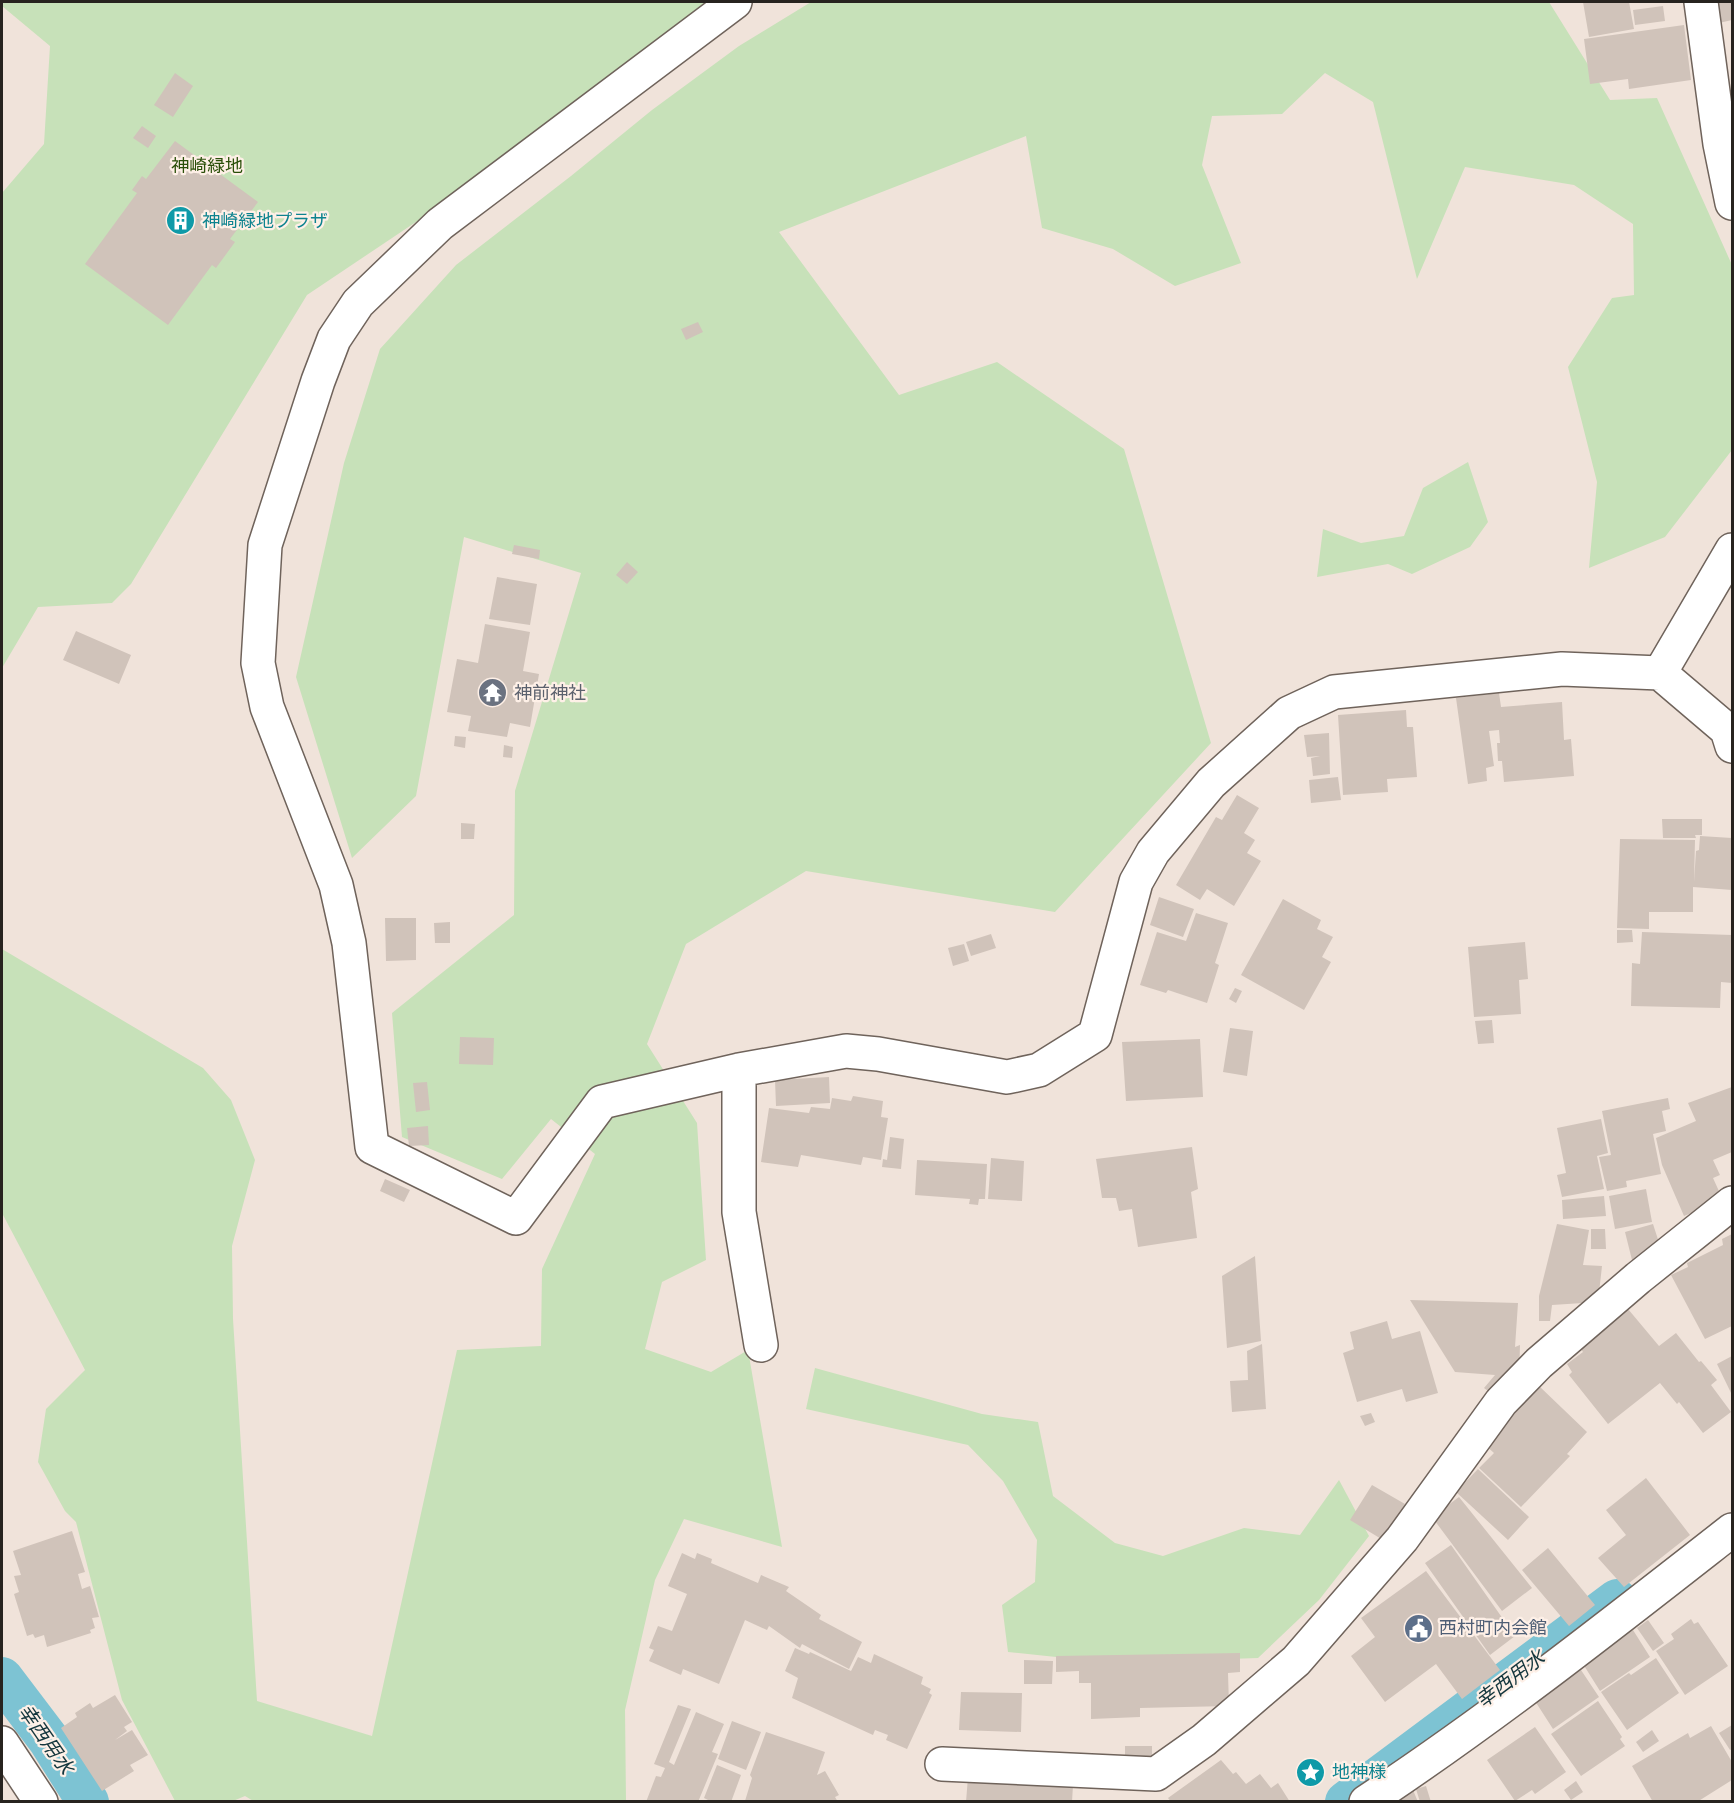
<svg xmlns="http://www.w3.org/2000/svg" width="1734" height="1803" viewBox="0 0 1734 1803" font-family="'PT Sans Narrow','Noto Sans JP',sans-serif">
<style>
.green{fill:#c7e1b9}
.lines{fill:none;stroke-linecap:round;stroke-linejoin:round}
.canal{stroke:#7dc3d3;stroke-width:42}
.building{fill:#d0c3ba}
.minor-casing{stroke:#6f635b;stroke-width:36}
.minor{stroke:#fff;stroke-width:33}
.labels{text-anchor:middle;stroke-width:4.5;stroke-linejoin:round;paint-order:stroke}
.park-label{font-size:18px;fill:#2a4f09;stroke:#fef0e7}
.culture-label{font-size:18px;fill:#0d838f;stroke:#fef0e7;text-anchor:start}
.worship-label{font-size:18px;fill:#5b616d;stroke:#fef0e7;text-anchor:start}
.service-label{font-size:18px;fill:#4e5e75;stroke:#fef0e7;text-anchor:start}
.water-label{font-size:20px;font-style:italic;fill:#14363d;stroke:#fef0e7}
</style>
<rect width="100%" height="100%" fill="#f0e3da"/>
<path class="green" d="M2,2H744L307,295L131,584L112,603L38,607L2,668V193L44,144L50,46L2,6Z
M811,2H1549L1610,100L1657,98L1732,265V450L1665,537L1589,568L1597,482L1568,367L1612,298L1634,295L1633,224L1574,185L1465,167L1417,279L1373,102L1325,73L1282,114L1212,116L1202,165L1241,263L1175,286L1113,249L1042,228L1026,136L779,232L899,395L997,362L1124,449L1211,743L1055,912L806,871L686,944L647,1044L697,1123L706,1260L662,1282L645,1349L711,1372L748,1350L782,1547L684,1519L655,1580L625,1710L626,1801L255,1802L245,1796L233,1801H175L122,1700L76,1522L65,1511L38,1462L46,1409L85,1370L2,1213V949L203,1068L231,1100L255,1160L232,1246L233,1319L257,1701L372,1736L457,1350L541,1346L542,1269L595,1154L551,1119L502,1179L402,1137L392,1013L514,915L515,791L581,573L464,537L416,796L352,858L296,677L344,463L380,349L456,265L571,176L652,110L739,46Z
M1468,462L1488,522L1470,547L1412,574L1388,564L1317,577L1323,529L1361,543L1404,536L1423,488Z
M815,1368L982,1414L1038,1422L1053,1496L1115,1543L1163,1556L1244,1528L1300,1535L1339,1480L1369,1536L1319,1600L1258,1658L1113,1663L1008,1652L1002,1605L1035,1582L1037,1540L1003,1481L968,1445L806,1409Z"/>
<g class="lines">
<path class="canal" d="M2,1678L49,1740L88,1802
M1346,1802L1617,1600"/>
</g>
<path class="building" d="M1583,2H1629L1634,29L1589,37Z
M1716,2H1732V20L1719,23Z
M1663,6L1665,21L1635,25L1633,10Z
M1684,25L1691,80L1629,89L1628,79L1590,84L1584,39Z
M175,73L193,86L173,117L154,105Z
M142,126L156,136L148,148L133,138Z
M175,141L258,202L230,239L235,242L216,268L212,265L168,325L85,264L137,193L132,190L142,176L146,179Z
M698,322L703,332L686,340L681,329Z
M514,545L540,550L539,559L512,554Z
M627,562L638,572L627,584L616,575Z
M497,577L537,584L530,625L489,619Z
M485,624L530,632L523,671L539,674L530,727L510,723L507,737L468,731L471,716L447,712L457,659L478,663Z
M76,631L131,655L119,684L63,660Z
M1499,693L1501,707L1562,702L1564,740L1571,739L1574,776L1504,782L1502,761H1498L1497,743H1500L1499,730L1489,731L1494,766L1486,768L1487,781L1468,784L1456,698Z
M1406,710L1407,727H1413L1417,777L1387,779L1388,792L1343,795L1338,715Z
M1329,733L1330,774L1313,776L1311,758L1320,756L1307,757L1304,735Z
M455,736L466,737L465,748L454,746Z
M504,745L513,747L512,758L503,757Z
M1338,777L1341,800L1311,803L1309,780Z
M1237,795L1259,808L1244,833L1255,840L1247,853L1261,861L1234,906L1207,889L1200,900L1176,885L1216,817L1222,820Z
M1662,819H1702V835H1695L1696,838H1663Z
M461,823L475,824L474,839H461Z
M1700,836L1732,838V890L1693,887V912H1649V929L1617,928L1620,839L1695,840L1694,882L1696,851L1699,850Z
M1159,897L1194,909L1183,937L1150,925Z
M1283,899L1321,920L1317,929L1333,937L1322,957L1331,962L1304,1010L1241,975Z
M1196,913L1228,923L1215,963L1219,965L1207,1003L1168,990L1166,993L1140,985L1157,932L1186,941Z
M385,918H416V960L386,961Z
M450,922V943H435L434,923Z
M1617,930H1632L1633,942L1617,943Z
M1642,932L1732,935V983L1721,982L1720,1008L1631,1006L1632,963L1640,964Z
M991,934L996,948L971,956L966,942Z
M1525,942L1528,979L1519,980L1521,1014L1474,1017L1468,947Z
M964,944L969,961L953,966L948,948Z
M1235,988L1242,991L1236,1003L1229,999Z
M1492,1020L1494,1043L1478,1044L1475,1021Z
M1230,1028L1253,1031L1247,1076L1223,1072Z
M460,1037L494,1038L493,1065L459,1064Z
M1200,1039L1203,1097L1126,1101L1122,1042Z
M829,1077L830,1103L776,1106L775,1080Z
M427,1082L430,1110L416,1112L413,1083Z
M1732,1087V1152L1713,1160L1720,1175L1713,1178L1723,1200L1684,1216L1662,1165L1656,1138L1696,1121L1688,1103Z
M853,1096L883,1101L881,1117L888,1118L881,1160L863,1157L861,1165L801,1155L798,1167L761,1162L769,1108L809,1113L811,1107L830,1109L832,1098L851,1101Z
M1668,1098L1670,1109L1662,1111L1666,1131L1653,1134L1661,1174L1626,1181L1627,1187L1607,1191L1599,1157L1611,1155L1602,1111Z
M1601,1119L1608,1153L1597,1156L1604,1189L1562,1197L1557,1175L1566,1173L1557,1128Z
M428,1126L429,1145L409,1146L407,1128Z
M890,1137L904,1139L901,1169L882,1167L883,1159L887,1160Z
M1192,1147L1198,1189L1191,1192L1197,1238L1138,1247L1132,1209L1119,1211L1116,1198H1102L1096,1159Z
M991,1158L1024,1161L1022,1201L988,1199Z
M917,1160L987,1164L985,1199H979L978,1205L969,1204L970,1199L915,1195Z
M385,1179L410,1190L404,1202L380,1191Z
M1646,1189L1652,1222L1615,1229L1609,1196Z
M1604,1196L1606,1216L1563,1219L1562,1200Z
M1557,1224L1589,1230L1583,1265L1602,1266L1598,1302L1552,1305L1550,1321H1539V1296Z
M1653,1224L1663,1255L1633,1264L1625,1232Z
M1591,1229H1605L1606,1249H1591Z
M1732,1234V1326L1705,1339L1671,1275L1688,1267L1687,1263L1723,1245L1722,1239Z
M1255,1256L1261,1341L1227,1348L1222,1276Z
M1410,1300L1518,1303L1515,1347L1520,1345L1519,1378L1500,1400L1484,1388L1495,1375L1455,1372Z
M1628,1309L1659,1346L1676,1333L1699,1362L1701,1361L1717,1380L1711,1385L1731,1412L1703,1433L1679,1402L1677,1404L1660,1383L1608,1424L1569,1375L1572,1372L1567,1364L1583,1352L1578,1345Z
M1387,1321L1392,1339L1420,1331L1438,1393L1406,1402L1402,1389L1357,1402L1343,1353L1354,1349L1350,1332Z
M1262,1344L1266,1409L1232,1412L1230,1381L1248,1380L1247,1351Z
M1732,1356V1395L1717,1364Z
M1538,1385L1587,1432L1567,1454L1570,1456L1521,1507L1479,1468L1494,1453L1485,1445Z
M1371,1413L1375,1422L1365,1426L1360,1416Z
M1478,1469L1529,1517L1508,1540L1456,1492Z
M1646,1478L1690,1535L1624,1587L1598,1558L1626,1535L1606,1510Z
M1372,1485L1405,1504L1383,1540L1350,1520Z
M1459,1497L1532,1588L1502,1611L1432,1517Z
M72,1531L85,1572L78,1574L82,1589L90,1586L99,1617L92,1618L95,1628L90,1630L91,1633L47,1647L44,1635L35,1638L33,1634L27,1636L14,1594L19,1592L14,1576L21,1575L13,1551Z
M1451,1545L1515,1636L1490,1655L1425,1563Z
M1548,1548L1595,1605L1569,1626L1522,1570Z
M682,1553L695,1559L697,1553L712,1559L711,1563L758,1583L761,1575L789,1587L786,1591L821,1615L819,1619L862,1642L849,1669L802,1644L800,1648L769,1626L767,1630L745,1620L719,1684L683,1669L681,1675L649,1661L654,1650L649,1648L658,1626L672,1631L687,1594L668,1586Z
M1426,1571L1500,1670L1462,1699L1436,1664L1385,1702L1351,1656L1375,1637L1361,1618Z
M1691,1619L1694,1624L1698,1622L1728,1666L1685,1695L1656,1651L1674,1639L1671,1634Z
M1648,1620L1664,1643L1653,1651L1637,1628Z
M1633,1630L1650,1657L1600,1691L1583,1664Z
M795,1648L809,1654L810,1652L851,1671L858,1657L871,1663L874,1654L923,1677L921,1684L931,1689L929,1693L932,1695L907,1749L886,1740L888,1735L875,1730L873,1735L792,1698L798,1678L785,1671Z
M1240,1653V1672L1228,1673L1229,1706L1140,1708V1717L1091,1719V1683H1079V1671L1056,1672V1656Z
M1656,1658L1679,1693L1627,1730L1601,1692L1629,1673L1631,1675Z
M1024,1660L1053,1661L1052,1684H1024Z
M1581,1670L1599,1697L1553,1729L1535,1701Z
M961,1692L1022,1693L1021,1732L959,1730Z
M115,1695L132,1722L124,1727L127,1731L115,1740L132,1730L148,1755L130,1765L134,1771L102,1791L61,1728L77,1717L75,1713L90,1703L93,1708Z
M1598,1701L1622,1737L1620,1739L1625,1746L1581,1776L1551,1734Z
M678,1705L691,1709L669,1762L674,1765L696,1712L724,1724L712,1752L718,1754L698,1802H646L656,1776L661,1777L665,1768L654,1764Z
M732,1721L761,1732L746,1770L718,1759Z
M1732,1725V1749L1730,1750L1719,1733Z
M1711,1726L1732,1762V1780L1697,1802H1653L1632,1766L1688,1733L1690,1738Z
M1535,1727L1566,1772L1535,1794L1532,1790L1515,1801L1487,1760Z
M1652,1730L1659,1741L1643,1752L1636,1742Z
M766,1732L825,1752L817,1775L825,1771L839,1795L835,1797L838,1802L745,1801L752,1778L750,1775Z
M1125,1746H1152V1761H1125Z
M1221,1760L1233,1774L1236,1772L1246,1784L1260,1774L1271,1788L1278,1783L1290,1802H1171L1168,1798Z
M717,1765L741,1775L731,1802H712L704,1798Z
M968,1777L1073,1785L1072,1802H966Z
M1576,1781L1583,1792L1571,1800L1564,1790Z
M1426,1786L1431,1802H1420L1416,1789Z
M1413,1790L1418,1802H1392Z"/>
<g class="lines">
<defs>
<path id="minor" d="M735,2L440,224L358,303L334,339L318,381L265,545L258,663L267,707L336,885L349,943L372,1147L516,1218L602,1102L739,1070L846,1051L878,1054L1007,1077L1039,1070L1095,1035L1136,882L1153,852L1211,783L1289,713L1334,692L1562,669L1660,673L1727,730L1732,746
M1701,2L1720,144L1732,203
M1660,673L1732,550
M739,1070V1212L761,1345
M2,1743L41,1802
M942,1764L1156,1774L1204,1740L1296,1661L1402,1539L1501,1402L1539,1363L1638,1278L1732,1203
M1366,1802C1493,1718 1613,1623 1732,1530"/>
</defs>
<use href="#minor" class="minor-casing"/>
<use href="#minor" class="minor"/>
</g>
<defs>
<symbol id="building-disc" viewBox="-11 -11 22 22"><circle r="9.5" fill="#0f9aa8" stroke="#fef0e7"/><path d="M-4-6H4V6H1V3H-1V6H-4ZM-2.5-4.3h1.7v1.8h-1.7ZM.8-4.3h1.7v1.8H.8ZM-2.5-1h1.7V.8h-1.7ZM.8-1h1.7V.8H.8Z" fill="#fff"/></symbol>
<symbol id="temple-disc" viewBox="-11 -11 22 22"><circle r="9.5" fill="#6b7280" stroke="#fef0e7"/><path d="M0-6L5-2H3V0L6.5 2.5H4V6H1.5V3h-3V6H-4V2.5H-6.5L-3 0V-2H-5Z" fill="#fff"/></symbol>
<symbol id="civic-disc" viewBox="-11 -11 22 22"><circle r="9.5" fill="#5c6f8a" stroke="#fef0e7"/><path d="M-.6-6.5H3V-4.5H.6V-3L4-1V1h2V6H-6V1h2V-1L-.6-3ZM-1.2 2.5V6h2.4V2.5Z" fill="#fff"/></symbol>
<symbol id="sight-disc" viewBox="-11 -11 22 22"><circle r="9.5" fill="#0f9aa8" stroke="#fef0e7"/><path d="M0-6L1.8-2.2L6-1.7L2.9 1.2L3.7 5.4L0 3.3L-3.7 5.4L-2.9 1.2L-6-1.7L-1.8-2.2Z" fill="#fff"/></symbol>
</defs>
<g fill-rule="evenodd">
<use href="#building-disc" x="164" y="204" width="33" height="33"/>
<use href="#temple-disc" x="476" y="676" width="33" height="33"/>
<use href="#civic-disc" x="1402" y="1612" width="33" height="33"/>
<use href="#sight-disc" x="1294" y="1756" width="33" height="33"/>
</g>
<g class="labels">
<g class="park-label">
<text x="207" y="172">神崎緑地</text>
</g>
<g class="culture-label">
<text x="202" y="227">神崎緑地プラザ</text>
<text x="1332" y="1778">地神様</text>
</g>
<g class="worship-label">
<text x="514" y="699">神前神社</text>
</g>
<g class="service-label">
<text x="1439" y="1634">西村町内会館</text>
</g>
<g class="water-label">
<text transform="translate(1510 1679) rotate(-37)" y="7">幸西用水</text>
<text transform="translate(46 1739) rotate(55)" y="7">幸西用水</text>
</g>
</g>
<rect width="1734" height="1803" fill="none" stroke="#27231f" stroke-width="6"/>
</svg>
